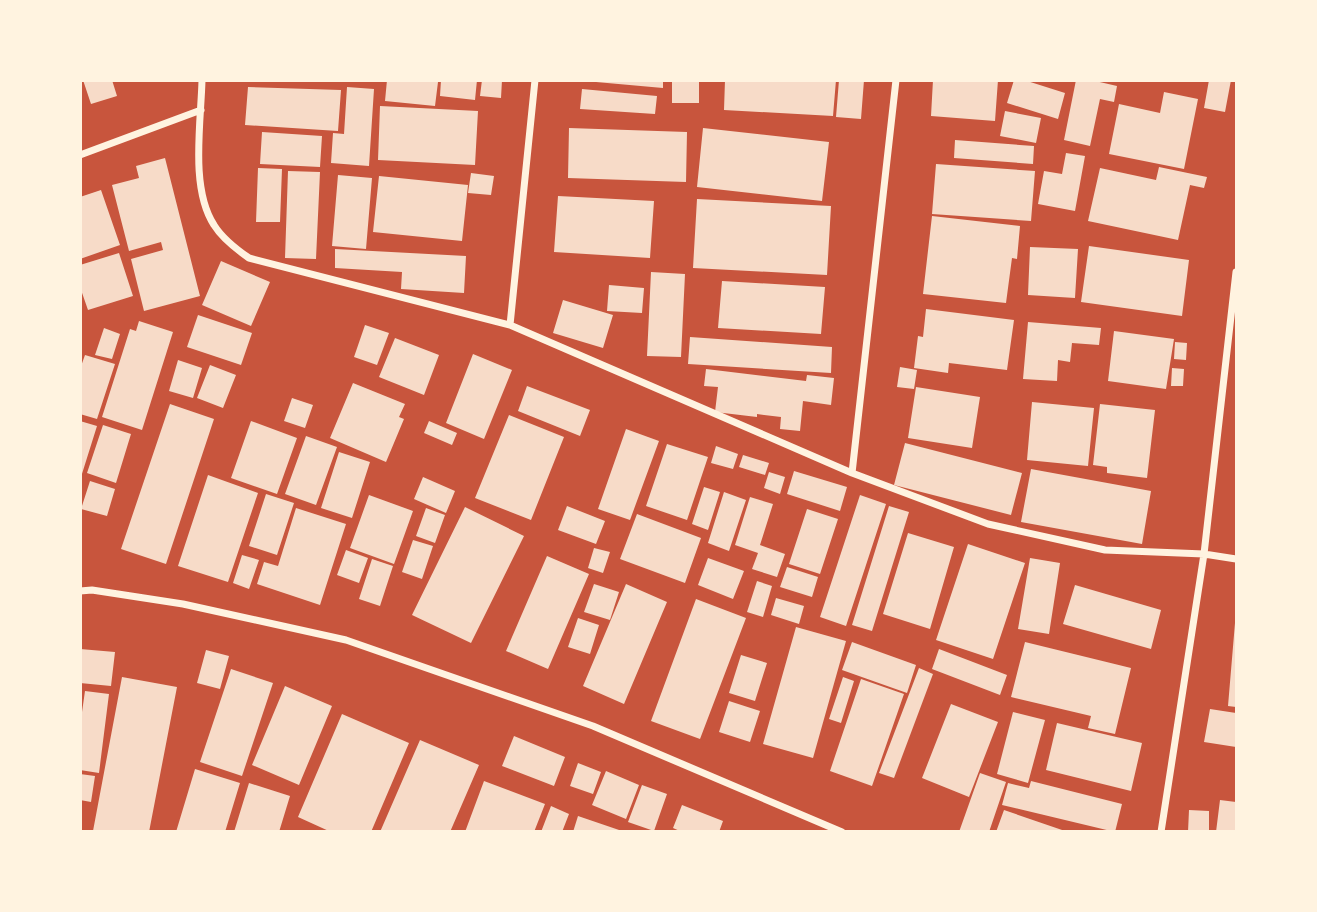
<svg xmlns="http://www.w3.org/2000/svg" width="1317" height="912" viewBox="0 0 1317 912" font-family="Roboto,sans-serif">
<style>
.building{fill:#f7dbc8}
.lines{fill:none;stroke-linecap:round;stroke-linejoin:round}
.minor{stroke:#fff3e0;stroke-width:7}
</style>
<rect width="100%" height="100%" fill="#c8553d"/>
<path class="building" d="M83,80H112L117,96L91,104Z
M387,80L438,82L435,106L385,101Z
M441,80H477L475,100L440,96Z
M482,80H502L501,98L480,96Z
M596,80H663V88L596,82Z
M672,80H699V103H672Z
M725,80H836L833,116L724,110Z
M839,80H864L861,119L836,117Z
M933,80H998L995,121L931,116Z
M1014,80H1024L1065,93L1058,119L1007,103Z
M1076,80H1091L1117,86L1114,102L1100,99L1090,146L1064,140Z
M1209,80H1231L1225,112L1204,108Z
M248,87L341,90L338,131L245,125Z
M347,87L374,89L369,166L331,163L333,133L344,134Z
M582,89L657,96L655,114L580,109Z
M1164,92L1198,99L1184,169L1109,154L1119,104L1160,113Z
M380,106L478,111L475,165L378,160Z
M1005,111L1041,118L1036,143L1000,136Z
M569,128L687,132L686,182L568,178Z
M703,128L829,142L822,201L697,187Z
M262,132L322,136L320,167L260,164Z
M955,140L1034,146L1033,164L954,158Z
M1066,153L1085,156L1075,211L1038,204L1044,171L1062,174Z
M165,158L200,296L144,311L131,259L163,250L161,242L129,251L112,185L139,178L136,166Z
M936,164L1035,171L1031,221L932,214Z
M1159,167L1207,177L1204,188L1190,185L1178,240L1088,221L1100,168L1156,180Z
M258,168L282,169L280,222H256Z
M288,171L320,172L316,259L285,258Z
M471,173L494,176L491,195L468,193Z
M338,175L372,178L366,249L332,246Z
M379,176L468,185L462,241L373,232Z
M101,190L120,245L80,259V197Z
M558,196L654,201L650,258L554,252Z
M697,199L831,206L827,275L693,268Z
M932,216L1020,226L1017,259L1012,258L1006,303L923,294Z
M1089,246L1189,260L1182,316L1081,302Z
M1030,247L1078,249L1075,298L1028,295Z
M335,249L466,256L464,293L401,289L402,272L335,268Z
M119,253L133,296L88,310L80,287V265Z
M221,261L270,282L251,326L202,305Z
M651,272L685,274L681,357L647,356Z
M722,281L825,287L821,334L718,328Z
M609,285L644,288L642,313L607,311Z
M563,300L613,315L603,348L553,333Z
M926,309L1014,320L1007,370L949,363L948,373L914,368L918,336L923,337Z
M198,315L252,333L241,365L187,347Z
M139,321L173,332L142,430L102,417L130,329L136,331Z
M1028,322L1101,328L1099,345L1072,343L1070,362L1058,360L1057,381L1023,379Z
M365,325L389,333L377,365L354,357Z
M104,328L120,334L112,359L95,355Z
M1114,331L1174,339L1166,389L1108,381Z
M690,337L832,347L831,373L688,364Z
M395,338L439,355L424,395L379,377Z
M1175,342L1187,343L1186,360L1174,359Z
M473,354L512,370L484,439L446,423Z
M85,355L115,364L97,419L80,414V369Z
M178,360L202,368L193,398L169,391Z
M210,365L236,375L223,408L197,398Z
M900,367L917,370L914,389L897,387Z
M1172,368L1184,369L1183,386H1171Z
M706,369L806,381L807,375L834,378L831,405L803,401L800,431L780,429L781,417L757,414V417L715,412L718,387L704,386Z
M353,383L405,404L399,417L404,419L386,462L330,438Z
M527,386L590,410L580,436L518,411Z
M916,387L980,397L972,448L908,438Z
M292,398L313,405L305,428L284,421Z
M1032,402L1094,408L1088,466L1027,460Z
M170,404L214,419L166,564L121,549Z
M1100,404L1155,410L1147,478L1107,473V467L1093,465Z
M509,415L564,437L531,520L475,498Z
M80,421L97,426L81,477H80Z
M251,421L297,438L277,494L231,478Z
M429,421L457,433L452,445L424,433Z
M103,425L131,434L116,483L87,473Z
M626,429L659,441L630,520L598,509Z
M306,436L337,447L316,505L285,494Z
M905,443L1022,473L1011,515L894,485Z
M667,444L708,457L687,520L646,506Z
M716,446L738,454L733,469L711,463Z
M339,452L370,462L352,518L321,508Z
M743,455L769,463L765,475L739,467Z
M1031,469L1151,491L1142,544L1021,522Z
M794,471L847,487L840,511L787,494Z
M769,472L785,477L780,494L764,488Z
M208,475L258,493L228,582L178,566Z
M423,477L455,491L446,513L414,499Z
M90,481L115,489L107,516L81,509Z
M704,487L720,492L708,530L692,524Z
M724,492L746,500L729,551L708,543Z
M266,494L294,503L277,555L249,546Z
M369,495L413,511L394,564L350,548Z
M860,495L886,504L846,626L820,617Z
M750,497L773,504L760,545L785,554L777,577L752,569L758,553L735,545Z
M567,506L605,521L596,544L558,530Z
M889,506L909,512L872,631L852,625Z
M465,507L524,536L471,643L412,615Z
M296,508L346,524L320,605L257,584L264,562L278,566Z
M426,508L445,515L435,543L416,536Z
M807,509L838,519L820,574L789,564Z
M637,514L701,538L685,583L620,559Z
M908,533L954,547L930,629L883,614Z
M413,540L433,546L422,579L402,572Z
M968,544L1025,563L993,659L936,640Z
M594,548L610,552L603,573L588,568Z
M346,550L368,558L359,583L337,575Z
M242,555L259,560L249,589L233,583Z
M547,556L589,574L548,669L506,651Z
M708,558L744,571L733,599L698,585Z
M1030,558L1060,563L1049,634L1018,629Z
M372,559L393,566L380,606L359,599Z
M787,567L818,577L812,597L780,587Z
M757,581L772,586L763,617L747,612Z
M594,584L619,592L610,620L584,612Z
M626,584L667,602L624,704L583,686Z
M1075,585L1161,610L1151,649L1063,624Z
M776,598L804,606L799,624L771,615Z
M696,599L746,618L700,739L651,721Z
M578,618L599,625L590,654L568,647Z
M1235,623H1236V707L1228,706Z
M796,627L846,641L813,758L763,744Z
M852,642L916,665L907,693L842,670Z
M1025,642L1131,668L1115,734L1088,728L1091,716L1011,697Z
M80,649L115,652L111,686L80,683Z
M939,649L1007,675L1000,695L932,669Z
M206,650L229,656L220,689L197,683Z
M741,655L767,663L755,701L729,693Z
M919,668L933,674L894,778L879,773Z
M231,669L273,683L242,776L200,762Z
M122,677L177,687L149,832L93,831Z
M843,677L854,681L841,723L829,719Z
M861,679L904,694L872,786L830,771Z
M285,686L332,706L299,785L252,765Z
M85,691L109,694L99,773L80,770V726Z
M729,701L760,711L750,742L719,732Z
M951,704L998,722L969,797L922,778Z
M1210,709L1236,713V747L1204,742Z
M1013,712L1045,720L1028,783L997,774Z
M342,714L409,743L371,832H331L298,817Z
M1057,723L1142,743L1131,791L1046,770Z
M514,736L565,757L554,786L502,766Z
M420,740L479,765L450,832H380Z
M578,763L601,772L593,794L570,786Z
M195,769L240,783L225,832H176Z
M606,771L639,785L626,819L592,805Z
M980,773L1006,782L989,832H959Z
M80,774L95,776L91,802L80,800Z
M484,781L545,804L534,832H465Z
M1031,781L1122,804L1115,832L1002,805L1008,783L1029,788Z
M249,783L290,796L279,832H234Z
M642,785L667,794L654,831L628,822Z
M1220,800L1236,802V832H1216Z
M682,805L723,821L719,832H682L673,828Z
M551,806L569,814L562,832H541Z
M1004,810L1065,831V832H996Z
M1189,810L1209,811V832H1188Z
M578,816L622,831V832H573Z"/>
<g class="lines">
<path class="minor" d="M202,80C201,123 190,188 214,225C222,238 236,249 249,258L510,325L852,473L988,524L1105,550L1204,554L1236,559
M80,155L201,110
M510,325L535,80
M852,473L896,80
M80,591L92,590L183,604L346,640L593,726L842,832
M1161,832L1204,554L1236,272"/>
</g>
<rect width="1317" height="912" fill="none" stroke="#fff3e0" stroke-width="164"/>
</svg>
